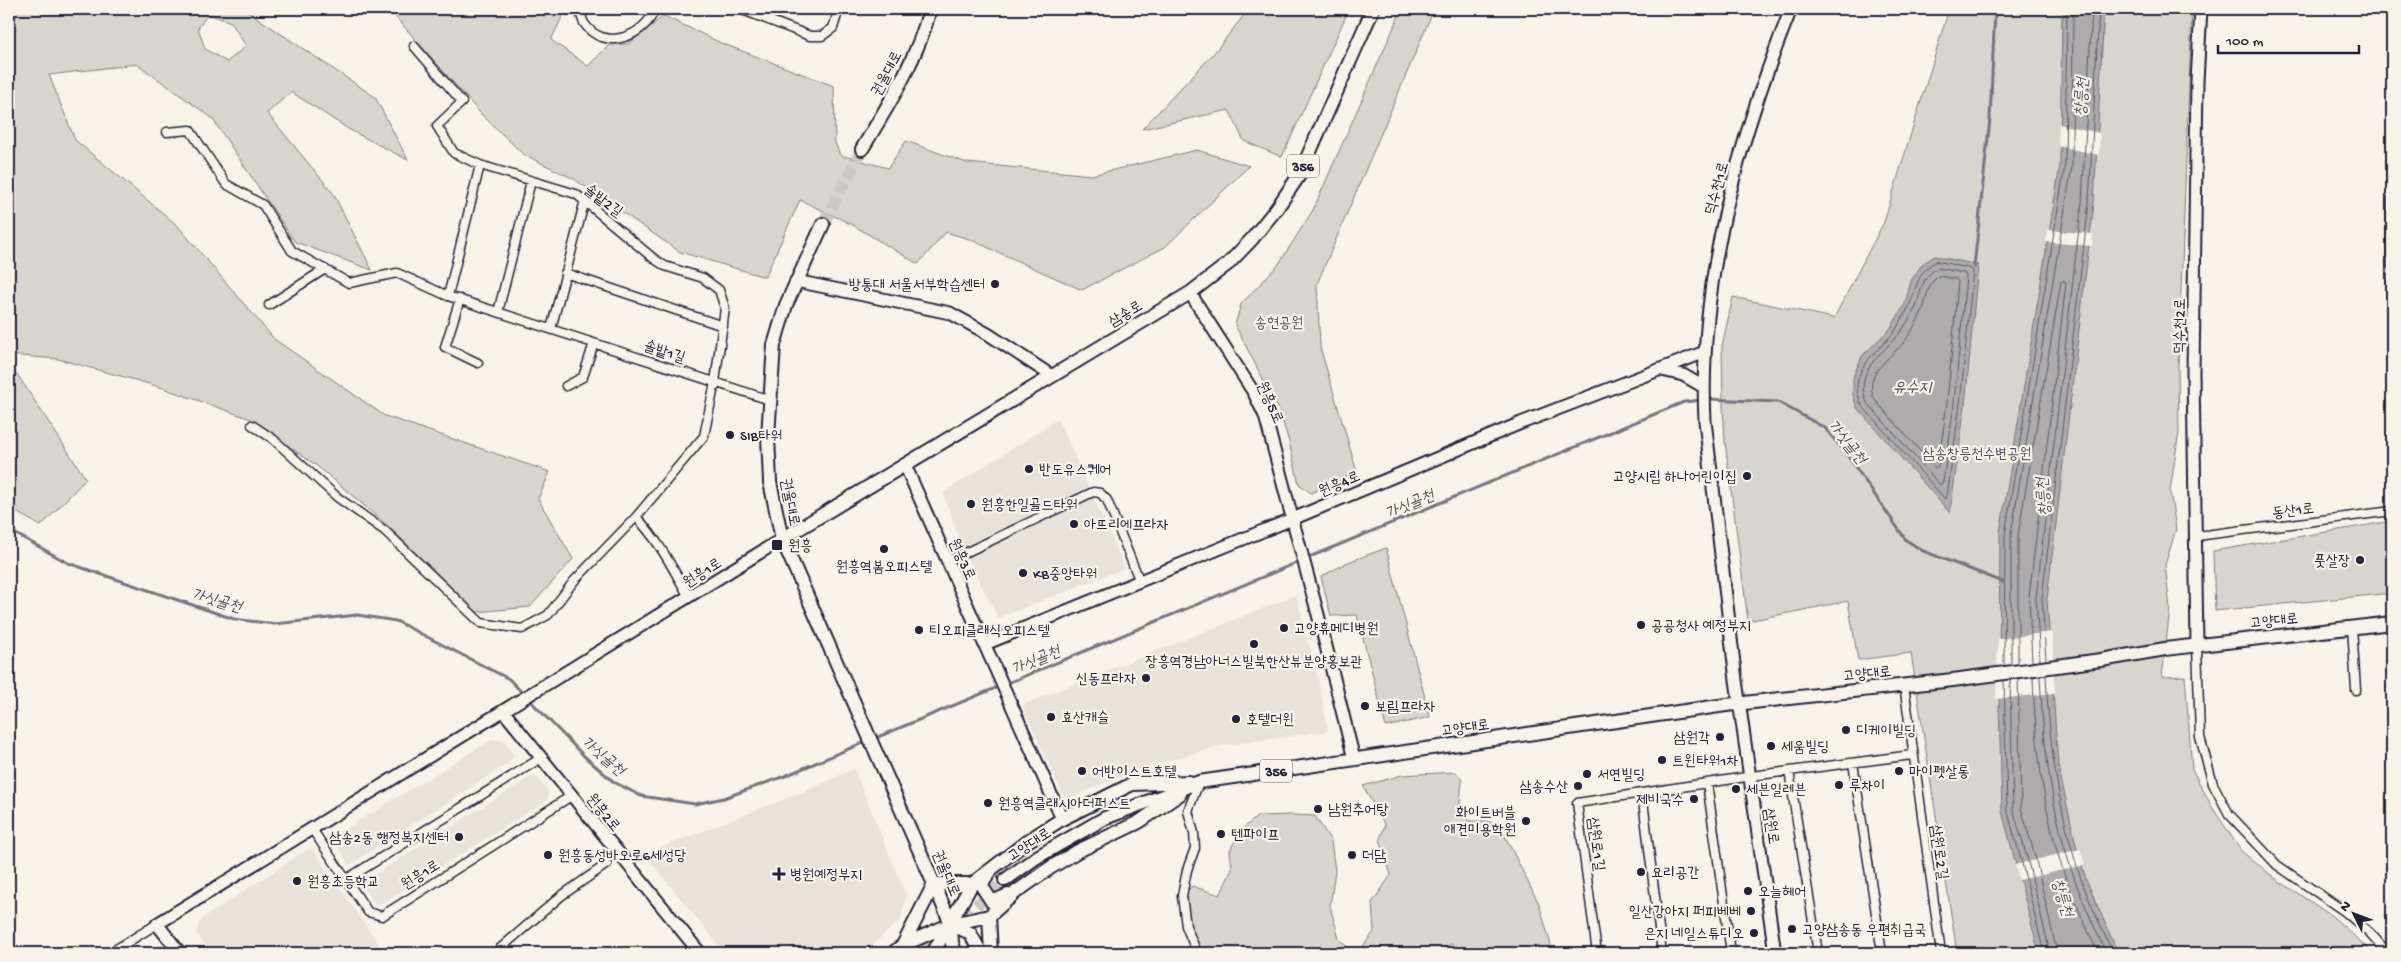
<svg xmlns="http://www.w3.org/2000/svg" width="2401" height="962" viewBox="0 0 2401 962" font-family="'Gochi Hand','Poor Story',sans-serif">
<style>
.built{fill:#e7e3db}
.green{fill:#d8d5cf;stroke:#7d7c85;fill-rule:evenodd}
.water{fill:#aeabad;stroke:#76747f}
.pier{fill:#f7f3e8}
.lines{fill:none;stroke-linecap:round;stroke-linejoin:round}
.shore{stroke:#5a5969;stroke-width:1}
.stream{stroke:#76747f;stroke-width:3}
.primary-tunnel{stroke:#ccc9c5;stroke-width:12;stroke-dasharray:12 6;stroke-linecap:butt}
.street-casing{stroke:#22223b;stroke-width:11}
.secondary-casing{stroke:#22223b;stroke-width:15}
.primary-casing{stroke:#22223b;stroke-width:16}
.street{stroke:#f7f3e8;stroke-width:8}
.secondary{stroke:#f7f3e8;stroke-width:11}
.primary{stroke:#f7f3e8;stroke-width:12}
.poi-dot{fill:#22223b;stroke:#f7f3e8;stroke-width:2}
.labels{text-anchor:middle;stroke-width:4.5;stroke-linejoin:round;paint-order:stroke}
.shield{fill:#f7f3e8;stroke:#62616f;stroke-width:1}
.shield-label{font-size:14px;font-weight:bold;fill:#22223b}
.street-label{font-size:15px;fill:#22223b;stroke:#f7f3e8}
.poi-label{font-size:15px;fill:#22223b;stroke:#f7f3e8;text-anchor:start}
.park-label{font-size:15px;fill:#504f60;stroke:#f7f3e8}
.water-label{font-size:16px;font-style:italic;fill:#535263;stroke:#f7f3e8}
</style>
<rect width="100%" height="100%" fill="#f7f3e8"/>
<filter id="ink" filterUnits="userSpaceOnUse"><feTurbulence type="fractalNoise" baseFrequency=".02" numOctaves="2"/><feDisplacementMap in="SourceGraphic" scale="10" xChannelSelector="R" yChannelSelector="G"/><feConvolveMatrix kernelMatrix="1 2 1 2 8 2 1 2 1" color-interpolation-filters="sRGB"/></filter>
<g filter="url(#ink)">
<path class="built" d="M1058,419L1125,568L998,618L964,551L943,493Z
M1296,595L1319,682L1328,731L1214,747L1132,772L1065,800L1022,705Z
M493,739L506,742L514,755L509,763L349,865L332,837Z
M854,769L906,895L901,920L862,953H725L644,854L810,789Z
M532,776H536L548,791V799L545,802L383,903H374L361,883Z
M311,847L385,953H212L197,935L198,925L203,918Z"/>
<path class="green" d="M9,9H244L375,97L408,160L350,130L291,92L267,113L333,193L372,270L295,242L212,118L137,64L49,75L75,140L177,225L274,339L385,416L550,472L538,499L573,559L530,607L477,612L388,526L321,469L251,419L157,386L58,359L9,355ZM208,14L231,22L246,46L227,62L205,49L198,28Z
M384,9H566L551,40L588,66L609,45L628,44L664,16L721,43L834,86L835,143L840,155L888,168L906,141L967,163L1092,175L1197,150L1249,166L1165,247L1082,290L969,239L946,232L918,264L851,224L800,200L765,277L680,252L574,179L523,154L481,114L393,14Z
M1249,9H1349L1282,157L1244,141L1229,110L1142,129L1214,53Z
M1402,9H1434L1317,284L1320,347L1357,472L1311,493L1299,484L1289,442L1279,410L1235,325L1241,304L1278,265L1313,210Z
M1949,9H2192L2178,366L2179,432L2170,491L2176,529L2165,565L2170,608L2162,677L2185,676L2192,769L2212,807L2241,851L2276,879L2332,916L2373,953H1957L1911,653L1858,660L1848,601L1748,621L1725,442L1723,405L1722,346L1733,297L1834,318L1884,222Z
M9,369L17,374L86,479L41,526L9,508Z
M2392,521V593L2215,611L2213,551Z
M1386,548L1430,717L1386,727L1357,615L1331,616L1321,577L1346,563Z
M1456,772L1462,780L1460,803L1468,821H1486L1500,826L1539,904L1551,945L1545,953H1471L1451,944L1436,953H1358L1374,932L1372,903L1391,875L1380,839L1385,825L1363,786L1402,775Z
M1294,815L1315,816L1331,841L1335,871L1330,906L1339,939L1354,953H1201L1186,926L1182,896L1192,886L1220,895L1232,869L1230,850L1240,831L1258,816Z"/>
<path class="water" d="M2062,9H2104L2094,203L2047,599L2058,765L2077,849L2086,879L2118,953H2039L2002,811L1999,704L2000,533L2060,165Z
M1935,256L1978,265L1965,405L1950,513L1857,408L1853,395V377L1862,356L1890,329L1905,304L1911,281L1922,264Z"/>
<path class="pier" d="M2059,124L2100,133L2099,155L2058,146Z
M2048,230L2093,234L2092,246L2046,242Z
M2052,632L2055,693L1996,699L1998,639Z
M2080,849L2085,865L2019,880L2015,865Z"/>
<g class="lines">
<path class="shore" d="M1937,261L1971,269L1973,271L1960,404L1947,496L1945,499L1862,406C1858,397 1855,386 1859,376C1867,355 1882,348 1894,332C1899,325 1902,318 1906,312C1917,293 1915,271 1937,261Z
M1938,268L1964,273L1966,276L1954,404L1943,482L1940,485L1867,403C1864,395 1862,388 1864,380C1869,357 1895,344 1906,324C1909,319 1913,313 1916,307C1921,292 1922,275 1938,268Z
M1939,276L1956,279L1958,282L1947,403L1938,466L1935,468L1874,399C1863,373 1891,358 1905,341C1911,333 1916,323 1921,314C1927,302 1926,283 1939,276Z
M2046,660L2042,598L2089,202L2099,9
M2040,661L2036,598L2082,202L2092,9
M2018,664V535L2061,282L2064,280L2066,283L2029,597L2032,662
M2004,665L2005,534L2065,165L2067,9
M2011,665V534L2072,166L2073,9
M2046,675C2049,744 2059,813 2081,879C2090,904 2102,929 2113,953
M2040,676C2043,745 2052,817 2076,883C2085,907 2096,930 2106,953
M2033,677C2035,745 2044,822 2069,887C2078,909 2088,931 2098,953
M2018,679L2021,808L2035,856L2057,953
M2010,680L2013,809L2027,857L2050,953
M2004,681L2007,810L2021,859L2044,953"/>
<path class="stream" d="M1974,267L1990,119L1995,9
M1708,399L1778,402L1825,428L1845,452L1906,540L1923,551L2003,582
M9,530L68,563L234,619L275,624L357,615L396,621L509,679L585,757L614,782L641,796L695,804L724,798L785,776L867,741
M1307,558L1684,402L1702,400
M873,739L1301,561"/>
<path class="primary-tunnel" d="M823,224L862,149
M922,953L1005,880"/>
<defs>
<path id="street" d="M579,9C581,13 582,20 584,23C604,53 645,36 655,9
M740,9L810,36H822L833,28L839,9
M167,132L190,130L226,184L263,205L292,251L349,283L397,273L448,296L770,400
M2392,199V289
M565,273L723,326
M448,296L480,165
M460,299L445,347L478,363
M269,305L325,269
M498,312L531,181
M551,329L585,200
M566,386L583,377L594,343
M252,425L273,439L337,497L385,531L481,623L522,629L548,615L574,581L636,517L704,436L715,382L725,308L719,290L703,278L665,266L653,258L576,194L480,165L454,153L437,126L462,102L414,46
M636,517C659,540 673,569 689,597
M2197,536L2392,511
M948,561L1093,492L1100,493L1107,500L1140,582
M2352,627L2356,690
M2197,645L2200,737L2213,784L2229,814L2277,865L2344,911L2370,933L2388,953
M1904,685L1941,953
M1853,763L1882,953
M1789,771L1818,953
M1707,783L1731,953
M1642,793L1662,953
M312,829L368,912L382,916L571,796
M347,879L541,758
M110,953L157,924
M495,953L561,896L607,864
M1197,953L1186,926L1182,896L1187,870L1195,848L1194,833L1188,811L1199,782
M1597,953L1577,803L1759,775L1912,755"/>
<path id="secondary" d="M796,281L950,313L988,334L1052,376
M1190,293L1254,393L1265,416L1321,626L1354,759
M1662,370L1683,375L1704,387
M905,465L1062,819
M985,644L1302,515L1521,423L1705,352
M2197,645L2193,373L2197,81L2201,9
M504,712L700,953
M180,953L157,924L782,539
M1775,953L1736,680L1705,421C1698,279 1739,139 1791,9"/>
<path id="primary" d="M862,149C889,104 917,60 930,9
M823,224L786,305L774,345L768,436L770,482L782,539L934,884L951,924L952,944L956,953
M782,539L1190,293L1229,263L1252,239L1277,208L1300,174L1373,9
M990,872L981,885L992,902L1008,895
M1005,880L1037,857L1105,818L1199,782L1726,705L1953,680L2101,660L2165,649L2392,623
M989,916L991,953
M951,924L970,933L981,953
M903,945L934,884H972
M893,953L903,945L951,924L989,916L1016,892L1050,868L1078,851L1139,822L1180,794
M933,953L972,884L1029,840L1062,819L1132,784L1189,782"/>
</defs>
<use href="#street" class="street-casing"/>
<use href="#secondary" class="secondary-casing"/>
<use href="#primary" class="primary-casing"/>
<use href="#street" class="street"/>
<use href="#secondary" class="secondary"/>
<use href="#primary" class="primary"/>
</g>
</g>
<g class="poi-dot">
<circle cx="995" cy="284" r="5"/>
<circle cx="730" cy="435" r="5"/>
<circle cx="1029" cy="469" r="5"/>
<circle cx="1747" cy="476" r="5"/>
<circle cx="971" cy="504" r="5"/>
<circle cx="1074" cy="524" r="5"/>
<rect x="771" y="539" width="12" height="12" rx="2.5"/>
<circle cx="884" cy="549" r="5"/>
<circle cx="2360" cy="560" r="5"/>
<circle cx="1023" cy="573" r="5"/>
<circle cx="1641" cy="625" r="5"/>
<circle cx="1284" cy="628" r="5"/>
<circle cx="919" cy="630" r="5"/>
<circle cx="1254" cy="644" r="5"/>
<circle cx="1146" cy="678" r="5"/>
<circle cx="1365" cy="706" r="5"/>
<circle cx="1051" cy="717" r="5"/>
<circle cx="1236" cy="719" r="5"/>
<circle cx="1846" cy="730" r="5"/>
<circle cx="1720" cy="737" r="5"/>
<circle cx="1771" cy="746" r="5"/>
<circle cx="1662" cy="760" r="5"/>
<circle cx="1082" cy="771" r="5"/>
<circle cx="1899" cy="771" r="5"/>
<circle cx="1587" cy="774" r="5"/>
<circle cx="1839" cy="785" r="5"/>
<circle cx="1578" cy="786" r="5"/>
<circle cx="1736" cy="789" r="5"/>
<circle cx="1694" cy="799" r="5"/>
<circle cx="988" cy="803" r="5"/>
<circle cx="1318" cy="809" r="5"/>
<circle cx="1526" cy="821" r="5"/>
<circle cx="1221" cy="834" r="5"/>
<circle cx="459" cy="837" r="5"/>
<circle cx="548" cy="855" r="5"/>
<circle cx="1352" cy="855" r="5"/>
<circle cx="1641" cy="872" r="5"/>
<path d="M776.5 866.5h5v5h5v5h-5v5h-5v-5h-5v-5h5z"/>
<circle cx="297" cy="881" r="5"/>
<circle cx="1748" cy="891" r="5"/>
<circle cx="1751" cy="911" r="5"/>
<circle cx="1792" cy="929" r="5"/>
<circle cx="1754" cy="933" r="5"/>
</g>
<g class="labels">
<g class="shield">
<rect x="1287" y="154.5" width="32" height="23" rx="4"/>
<rect x="1260" y="759.5" width="32" height="23" rx="4"/>
</g>
<g class="shield-label">
<text x="1303" y="171">356</text>
<text x="1276" y="776">356</text>
</g>
<g class="street-label">
<text transform="translate(886 73) rotate(-62)" y="5">권율대로</text>
<text transform="translate(1716 188) rotate(-75)" y="5">덕수천1로</text>
<text transform="translate(604 200) rotate(37)" y="5">솔밭2길</text>
<text transform="translate(1125 313) rotate(-31)" y="5">삼송로</text>
<text transform="translate(2179 326) rotate(-89)" y="5">덕수천2로</text>
<text transform="translate(665 351) rotate(18)" y="5">솔밭1길</text>
<text transform="translate(1271 402) rotate(66)" y="5">원흥5로</text>
<text transform="translate(1339 483) rotate(-23)" y="5">원흥4로</text>
<text transform="translate(791 502) rotate(79)" y="5">권율대로</text>
<text transform="translate(2293 510) rotate(-7)" y="5">동산1로</text>
<text transform="translate(963 559) rotate(66)" y="5">원흥3로</text>
<text transform="translate(702 572) rotate(-32)" y="5">원흥1로</text>
<text transform="translate(2274 620) rotate(-6)" y="5">고양대로</text>
<text transform="translate(1867 673) rotate(-6)" y="5">고양대로</text>
<text transform="translate(1465 727) rotate(-8)" y="5">고양대로</text>
<text transform="translate(604 812) rotate(51)" y="5">원흥2로</text>
<text transform="translate(1772 826) rotate(82)" y="5">삼원로</text>
<text transform="translate(1029 844) rotate(-33)" y="5">고양대로</text>
<text transform="translate(1597 844) rotate(83)" y="5">삼원로1길</text>
<text transform="translate(1940 852) rotate(82)" y="5">삼원로2길</text>
<text transform="translate(947 873) rotate(67)" y="5">권율대로</text>
<text transform="translate(420 874) rotate(-32)" y="5">원흥1로</text>
</g>
<g class="poi-label">
<text x="985" y="289" text-anchor="end">방통대 서울서부학습센터</text>
<text x="740" y="440">SIB타워</text>
<text x="1039" y="474">반도유스퀘어</text>
<text x="1737" y="481" text-anchor="end">고양시립 하나어린이집</text>
<text x="981" y="509">원흥한일골드타워</text>
<text x="1084" y="529">아뜨리에프라자</text>
<text x="788" y="550">원흥</text>
<text x="2350" y="565" text-anchor="end">풋살장</text>
<text x="884" y="571" text-anchor="middle">원흥역봄오피스텔</text>
<text x="1033" y="578">KB중앙타워</text>
<text x="1651" y="630">공공청사 예정부지</text>
<text x="1294" y="633">고양휴메디병원</text>
<text x="929" y="635">티오피클래식오피스텔</text>
<text x="1254" y="666" text-anchor="middle">장흥역경남아너스빌북한산뷰분양홍보관</text>
<text x="1136" y="683" text-anchor="end">신동프라자</text>
<text x="1375" y="711">보림프라자</text>
<text x="1061" y="722">효산캐슬</text>
<text x="1246" y="724">호텔더윈</text>
<text x="1856" y="735">디케이빌딩</text>
<text x="1710" y="742" text-anchor="end">삼원각</text>
<text x="1781" y="751">세움빌딩</text>
<text x="1672" y="765">트윈타워1차</text>
<text x="1092" y="776">어반이스트호텔</text>
<text x="1909" y="776">마이펫살롱</text>
<text x="1597" y="779">서연빌딩</text>
<text x="1849" y="790">루차이</text>
<text x="1568" y="791" text-anchor="end">삼송수산</text>
<text x="1746" y="794">세븐일레븐</text>
<text x="1684" y="804" text-anchor="end">제비국수</text>
<text x="998" y="808">원흥역클래시아더퍼스트</text>
<text x="1328" y="814">남원추어탕</text>
<text x="1516" y="817" text-anchor="end">화이트버블<tspan x="1516" dy="17">애견미용학원</tspan></text>
<text x="1231" y="839">텐파이프</text>
<text x="449" y="842" text-anchor="end">삼송2동 행정복지센터</text>
<text x="558" y="860">원흥동성바오로6세성당</text>
<text x="1362" y="860">더담</text>
<text x="1651" y="877">요리공간</text>
<text x="790" y="879">병원예정부지</text>
<text x="307" y="886">원흥초등학교</text>
<text x="1758" y="896">오늘헤어</text>
<text x="1741" y="916" text-anchor="end">일산강아지 퍼피베베</text>
<text x="1802" y="934">고양삼송동 우편취급국</text>
<text x="1744" y="938" text-anchor="end">은지 네일스튜디오</text>
</g>
<g class="park-label">
<text x="1279" y="327">송현공원</text>
<text x="1977" y="458">삼송창릉천수변공원</text>
</g>
<g class="water-label">
<text transform="translate(2080 97) rotate(-86)" y="6">창릉천</text>
<text x="1912" y="392">유수지</text>
<text transform="translate(1848 441) rotate(51)" y="6">가싯골천</text>
<text transform="translate(2042 497) rotate(-95)" y="6">창릉천</text>
<text transform="translate(1409 503) rotate(-23)" y="6">가싯골천</text>
<text transform="translate(217 599) rotate(16)" y="6">가싯골천</text>
<text transform="translate(1035 659) rotate(-23)" y="6">가싯골천</text>
<text transform="translate(604 755) rotate(40)" y="6">가싯골천</text>
<text transform="translate(2064 897) rotate(73)" y="6">창릉천</text>
</g>
</g>
<rect width="2401" height="962" fill="none" stroke="#f7f3e8" stroke-width="30"/>
<rect x="15" y="15" width="2371" height="932" fill="none" stroke="#22223b" stroke-width="2" filter="url(#ink)"/>
<g transform="translate(2354 914) rotate(312)" stroke="#f7f3e8" stroke-width="4" paint-order="stroke">
<path d="M0-4L9 19L0 12L-9 19Z" fill="#22223b"/>
<text y="-8" font-size="14" font-weight="bold" text-anchor="middle" fill="#22223b">N</text>
</g>
<path d="M2218 45v8h141v-8" fill="none" stroke="#22223b" stroke-width="2.5"/>
<text x="2226" y="45" font-size="15" fill="#22223b" stroke="#f7f3e8" stroke-width="4" paint-order="stroke">100 m</text>
</svg>
